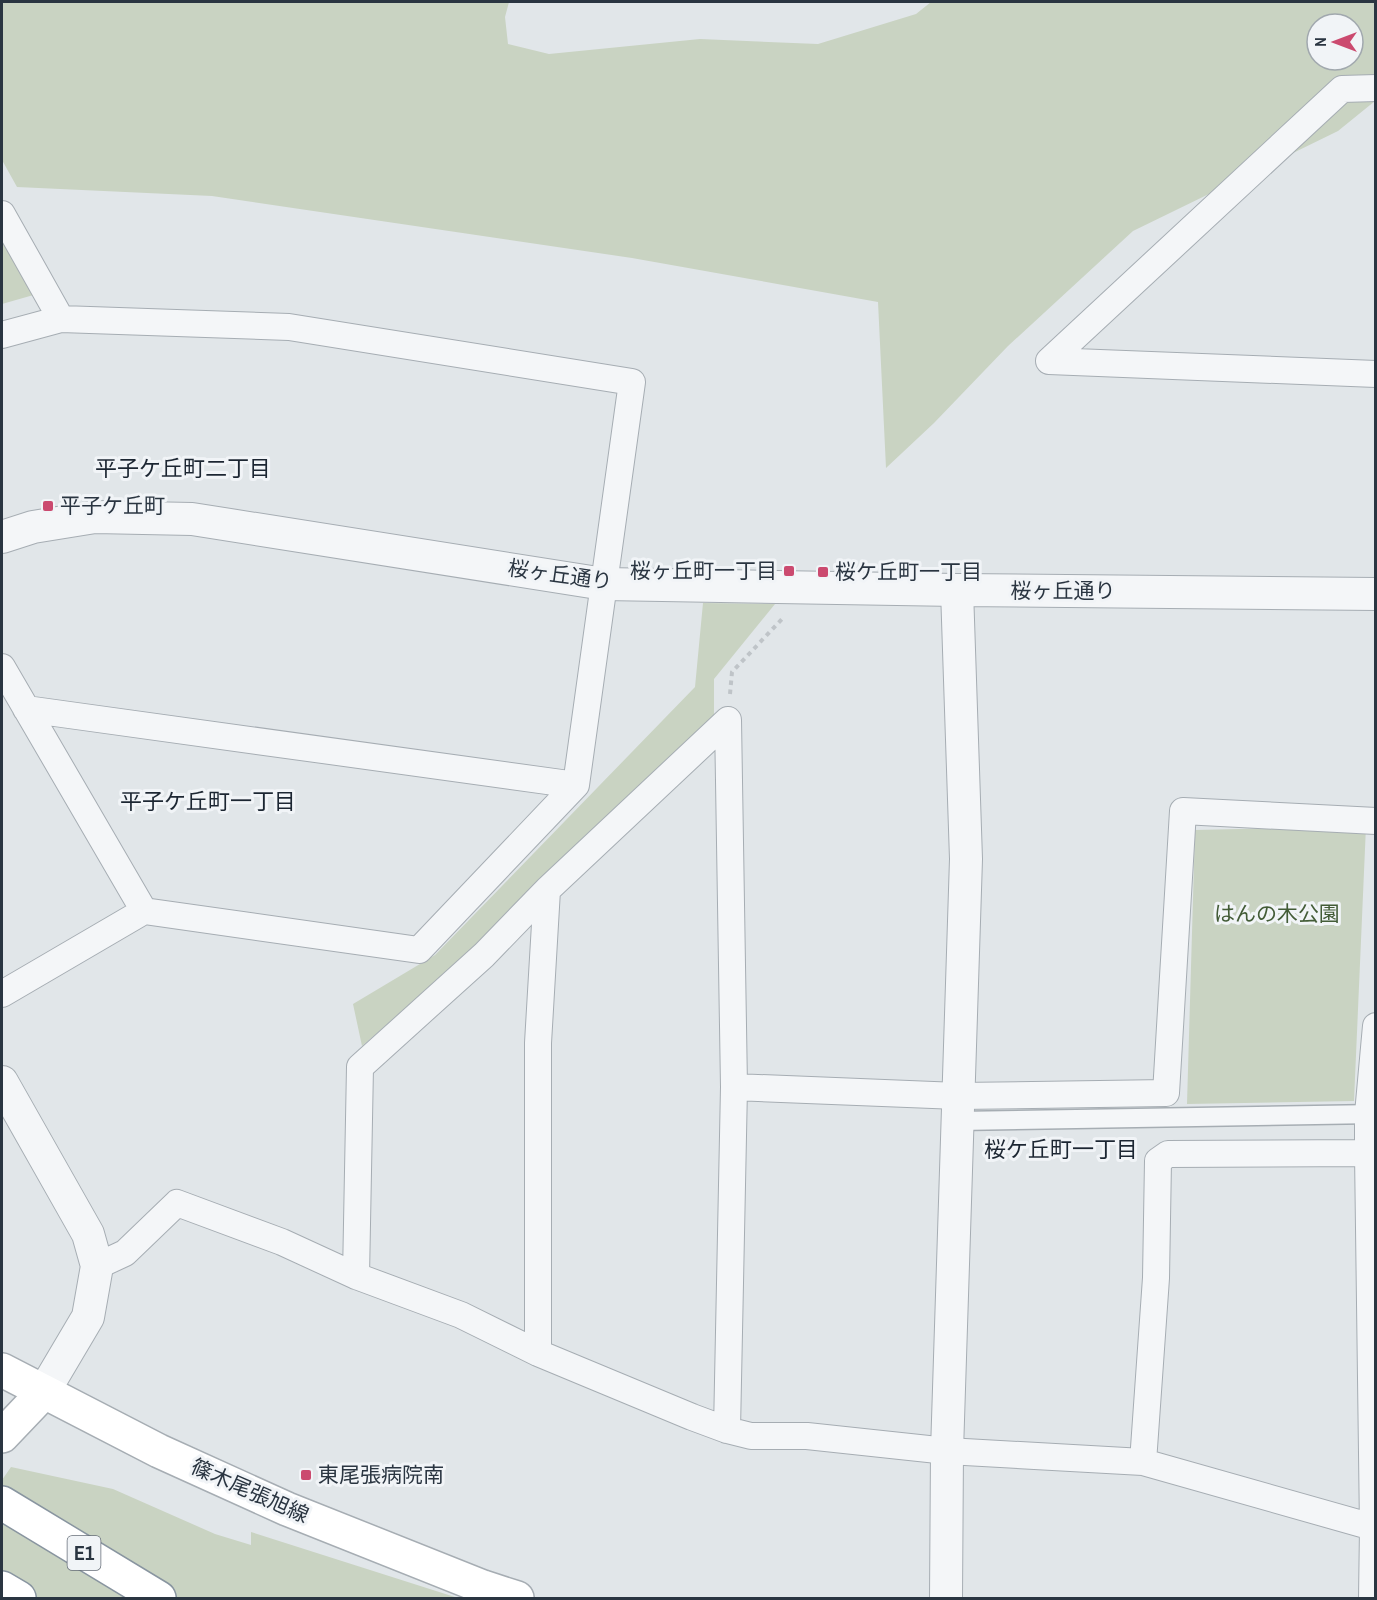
<svg xmlns="http://www.w3.org/2000/svg" width="1377" height="1600" viewBox="0 0 1377 1600" font-family="'Archivo Narrow','Noto Sans JP',sans-serif">
<style>
.green{fill:#c9d3c2;fill-rule:evenodd}
.lines{fill:none;stroke-linecap:round;stroke-linejoin:round}
.pedestrian-casing{stroke:#a6adb3;stroke-width:21}
.minor-casing{stroke:#a6adb3;stroke-width:28}
.tertiary-casing{stroke:#a6adb3;stroke-width:34}
.secondary-casing{stroke:#a6adb3;stroke-width:36}
.motorway-casing{stroke:#8995a0;stroke-width:36}
.path{stroke:#bfc4c8;stroke-width:4;stroke-dasharray:4.5 4.5;stroke-linecap:butt}
.pedestrian{stroke:#f4f6f8;stroke-width:18}
.minor{stroke:#f4f6f8;stroke-width:26}
.tertiary{stroke:#f4f6f8;stroke-width:32}
.secondary{stroke:#fff;stroke-width:33}
.motorway{stroke:#fff;stroke-width:33}
.poi-dot{fill:#cb4a6f;stroke:#f1f4f7;stroke-width:2}
.labels{text-anchor:middle;stroke-width:6;stroke-linejoin:round;paint-order:stroke}
.shield{fill:#f1f4f7;stroke:#666e78;stroke-width:1.5}
.shield-label{font-size:20px;font-weight:bold;fill:#2a3541}
.poi-label{font-size:21px;fill:#2a3541;stroke:#f1f4f7;text-anchor:start}
.street-label{font-size:21px;fill:#2a3541;stroke:#f1f4f7}
.park-label{font-size:21px;fill:#435c37;stroke:#f1f4f7}
.neighbourhood-label{font-size:22px;fill:#1c2632;stroke:#f1f4f7}
</style>
<rect width="100%" height="100%" fill="#e1e6e9"/>
<path class="green" d="M2,2H509L505,17L508,44L549,54L700,39L818,44L916,14L931,2H1375V101L1338,131L1133,231L1008,346L934,423L886,468L878,302L632,258L212,196L17,187L2,160ZM1317,24H1353V60H1317Z
M2,236L37,294L2,304Z
M703,603L775,604L714,679V719L455,966L362,1046L353,1004L435,955L695,687Z
M1366,826L1354,1101L1187,1104L1195,830Z
M11,1467L113,1489L215,1534L251,1545V1532L458,1598H2V1480Z"/>
<g class="lines">
<defs>
<path id="pedestrian" d="M958,1121L1376,1114"/>
<path id="minor" d="M2,214L61,319
M2,335L61,319L289,327L632,382L576,785
M1049,361L1342,89L1376,88
M1049,361L1376,374
M2,667L144,911
M2,994L144,911L419,950L576,785L26,709
M734,1087L958,1096L1166,1093L1183,811L1376,821
M1368,1153L1373,1528L1372,1598
M97,1266L125,1253L177,1203L282,1242L356,1276L461,1315L538,1353L692,1417L727,1430L751,1436H807L947,1451L1143,1462L1156,1278L1158,1161L1168,1154L1368,1153V1114L1376,1026
M356,1276L360,1067L484,955L547,890L728,720
M538,1353V1043L547,890
M727,1430L734,1087L728,720
M1143,1462L1376,1528"/>
<path id="tertiary" d="M2,537L33,527L95,517L192,519L604,584L957,590L1376,594
M2,1082L88,1234L97,1266L88,1317L43,1393
M946,1598L947,1451L966,859L957,590"/>
<path id="secondary" d="M2,1370L159,1451L287,1509L483,1587L517,1598
M2,1436L43,1393"/>
<path id="motorway" d="M2,1503L159,1598
M2,1588L19,1598"/>
</defs>
<use href="#pedestrian" class="pedestrian-casing"/>
<use href="#minor" class="minor-casing"/>
<use href="#tertiary" class="tertiary-casing"/>
<use href="#secondary" class="secondary-casing"/>
<use href="#motorway" class="motorway-casing"/>
<path class="path" d="M730,694L732,672L782,619"/>
<use href="#pedestrian" class="pedestrian"/>
<use href="#minor" class="minor"/>
<use href="#tertiary" class="tertiary"/>
<use href="#secondary" class="secondary"/>
<use href="#motorway" class="motorway"/>
</g>
<g class="poi-dot">
<rect x="42" y="500" width="12" height="12" rx="3"/>
<rect x="783" y="565" width="12" height="12" rx="3"/>
<rect x="817" y="566" width="12" height="12" rx="3"/>
<rect x="300" y="1469" width="12" height="12" rx="3"/>
</g>
<g class="labels">
<rect class="shield" x="67.5" y="1536" width="33" height="34" rx="4.5"/>
<g class="shield-label">
<text x="84" y="1560">E1</text>
</g>
<g class="poi-label">
<text x="60" y="513">平子ケ丘町</text>
<text x="777" y="578" text-anchor="end">桜ヶ丘町一丁目</text>
<text x="835" y="579">桜ケ丘町一丁目</text>
<text x="318" y="1482">東尾張病院南</text>
</g>
<g class="street-label">
<text transform="translate(560 575) rotate(8)" y="7">桜ヶ丘通り</text>
<text x="1063" y="598">桜ヶ丘通り</text>
<text transform="translate(250 1491) rotate(24)" y="7">篠木尾張旭線</text>
</g>
<g class="park-label">
<text x="1277" y="921">はんの木公園</text>
</g>
<g class="neighbourhood-label">
<text x="183" y="476">平子ケ丘町二丁目</text>
<text x="208" y="809">平子ケ丘町一丁目</text>
<text x="1061" y="1157">桜ケ丘町一丁目</text>
</g>
</g>
<rect width="1377" height="1600" fill="none" stroke="#2a3541" stroke-width="6"/>
<g transform="translate(1335 42) rotate(270)"><circle r="28" fill="#f1f4f7" stroke="#a1a8ae" stroke-width="1.5"/>
<path d="M0-4.5L10 22L0 15L-10 22Z" fill="#cb4a6f"/>
<text y="-9" font-size="16" font-weight="bold" text-anchor="middle" fill="#2a3541">N</text>
</g>
</svg>
